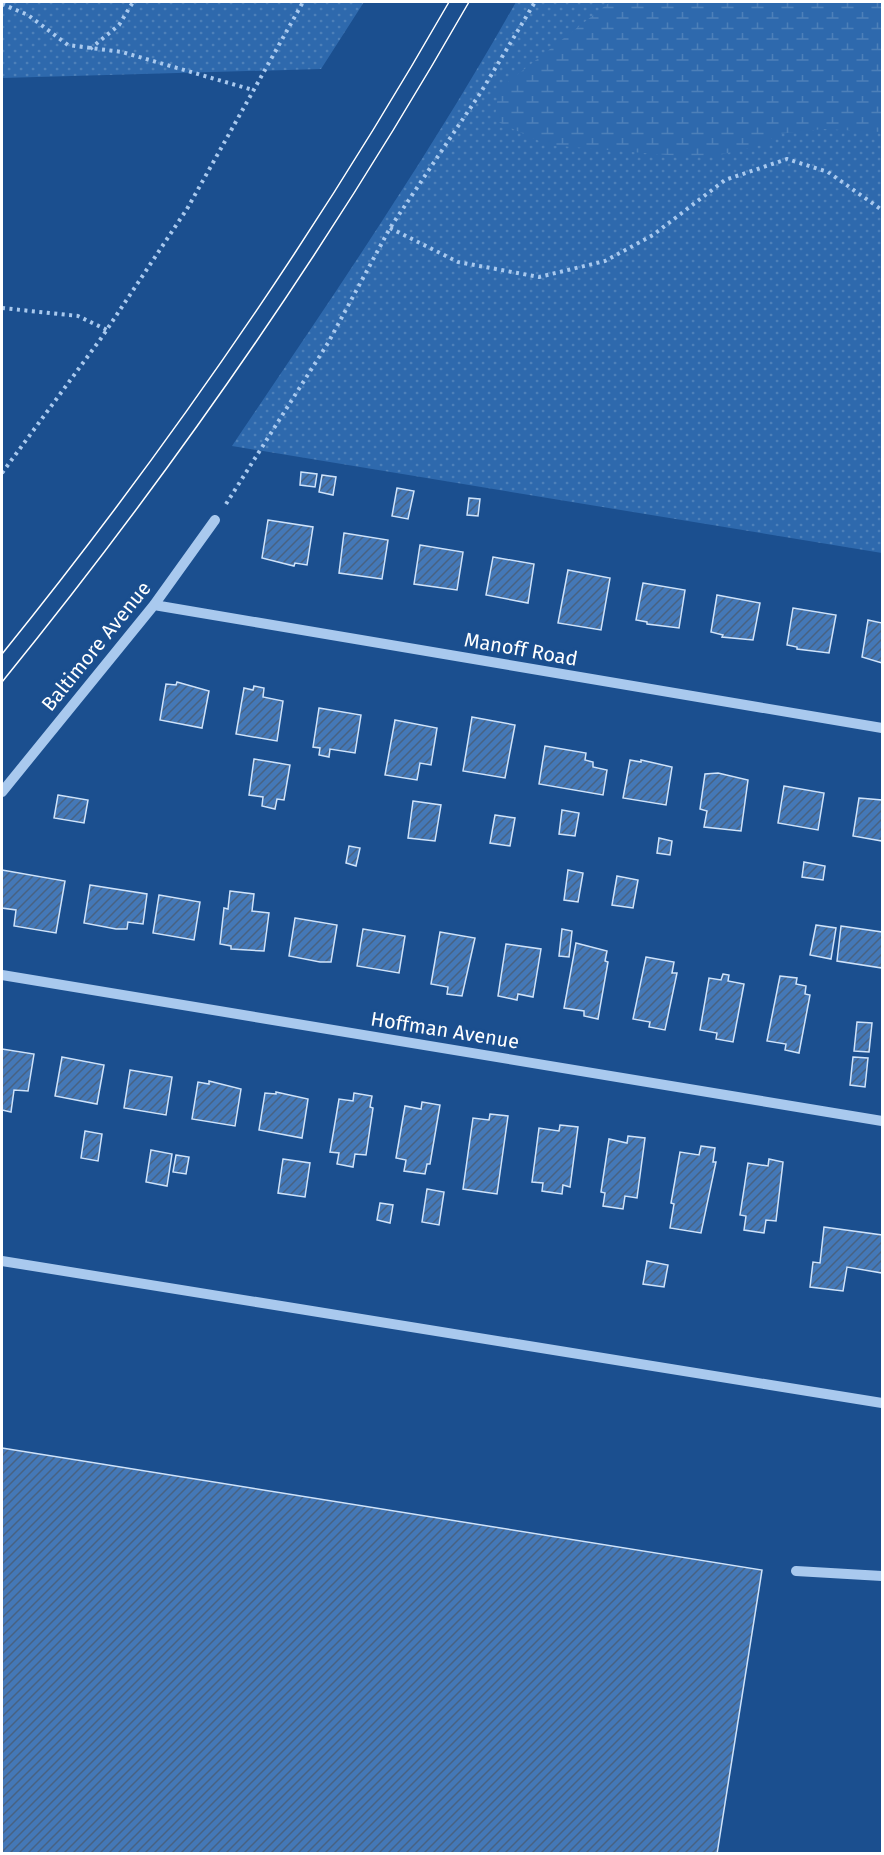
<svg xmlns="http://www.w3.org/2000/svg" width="884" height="1855" viewBox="0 0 884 1855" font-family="'Fira Sans',sans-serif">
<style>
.grass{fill:url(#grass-dots)}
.wetland{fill:url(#wetland-marsh)}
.building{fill:url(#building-hatch);stroke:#cfe3fa;stroke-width:1.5}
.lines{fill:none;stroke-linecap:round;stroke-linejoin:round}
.path{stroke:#a9c9ee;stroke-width:4;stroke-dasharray:3 4.5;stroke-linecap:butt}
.minor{stroke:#a9c9ee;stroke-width:10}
.tram{stroke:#fff;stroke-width:1.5}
.labels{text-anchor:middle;stroke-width:6;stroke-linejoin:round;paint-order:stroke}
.street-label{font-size:20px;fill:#fff;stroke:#1b4f8f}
</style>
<defs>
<pattern id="grass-dots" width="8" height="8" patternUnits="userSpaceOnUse" patternTransform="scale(1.5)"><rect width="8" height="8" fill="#2e69ad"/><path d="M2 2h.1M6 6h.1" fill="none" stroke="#4d80b9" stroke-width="1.8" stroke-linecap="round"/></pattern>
<pattern id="wetland-marsh" width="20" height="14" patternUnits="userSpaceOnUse" patternTransform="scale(1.5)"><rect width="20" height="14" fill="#2e69ad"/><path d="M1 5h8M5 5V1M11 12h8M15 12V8" fill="none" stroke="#4d80b9"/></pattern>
<pattern id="building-hatch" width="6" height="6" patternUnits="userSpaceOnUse" patternTransform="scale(1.5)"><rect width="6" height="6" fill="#4478b7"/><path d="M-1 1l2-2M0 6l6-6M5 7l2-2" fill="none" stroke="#486282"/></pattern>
</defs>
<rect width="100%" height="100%" fill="#1b4f8f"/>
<path class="grass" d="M2,2H364L321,69L2,78Z
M516,2H882V553L232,446C330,300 430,155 516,2Z"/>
<path class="wetland" d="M610,2H882V132L823,129L777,134L765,144L719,155L680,156L548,145L500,123L495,117L499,89Z"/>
<path class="building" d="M301,472L317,474L315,487L300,485Z
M322,475L336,477L333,495L319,492Z
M397,488L414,491L408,519L392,516Z
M469,498L480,499L478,516L467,515Z
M268,520L313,527L307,565L295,563L294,566L262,558Z
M344,533L388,540L382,579L339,573Z
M420,545L463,552L457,590L414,584Z
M493,557L534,564L528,603L486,595Z
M568,570L610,578L601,630L558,623Z
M643,583L685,590L679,628L647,624V622L636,620Z
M717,595L760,603L753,640L722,637L723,635L711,632Z
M793,608L836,615L829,653L797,649V647L787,645Z
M868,620L882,623V663L862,657Z
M177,682L209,691L202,728L160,720L166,684L176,685Z
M254,686L264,688L263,697L283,701L277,741L236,734L244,688L253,690Z
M319,708L361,715L355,753L330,749L329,757L319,755L320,748L313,747Z
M472,717L515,725L505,778L463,771Z
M395,720L437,728L431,765L420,763L417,780L385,775Z
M545,746L586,753L585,760L593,762V767L607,770L603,795L539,784Z
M254,759L290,765L284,800L277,799L275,809L262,806L263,797L249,795Z
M630,760L641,762V760L672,767L666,805L623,798Z
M718,773L748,780L741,831L704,827L707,811L700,809L705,774Z
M784,786L824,793L818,830L778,823Z
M58,795L88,800L84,823L54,818Z
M859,798L882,800V841L853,836Z
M413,801L441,805L435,841L408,838Z
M562,810L579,813L575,836L559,834Z
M495,815L515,818L510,846L490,843Z
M659,838L672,841L670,855L657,853Z
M349,846L360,848L356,866L346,863Z
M804,862L825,866L823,880L802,877Z
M2,870L65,881L56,933L14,926L16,910L2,908Z
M568,870L583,873L578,902L564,900Z
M617,876L638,880L633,908L612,905Z
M90,885L147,894L143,924L128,922L127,929H116L84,923Z
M230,891L254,894L252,911L269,913L264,951L231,949V946L220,944L224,908L228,909Z
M159,895L200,902L194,940L153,933Z
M295,918L337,925L331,962H320L289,956Z
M816,925L836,928L831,959L810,955Z
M841,926L882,932V968L837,961Z
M363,929L405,936L399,973L357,966Z
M562,929L572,931L569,957L559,956Z
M440,932L475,938L462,996L447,994L448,987L431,984Z
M576,943L607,951L605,961L608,962L598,1019L584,1016V1011L564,1008Z
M506,944L541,949L533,997L518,994L517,1000L498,996Z
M646,957L674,962L672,973H677L665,1030L649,1027L650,1022L633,1019Z
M723,974L729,975L728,981L744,984L733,1042L716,1039L717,1033L700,1030L709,978L721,980Z
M780,976L797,978L796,984L806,986L805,994L810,995L799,1053L785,1050L786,1044L767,1041Z
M857,1022L872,1023L869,1052L854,1051Z
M2,1049L34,1054L28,1091L14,1090L11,1112L2,1110Z
M62,1057L104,1065L97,1104L55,1096Z
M853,1057L868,1058L865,1087L850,1085Z
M130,1070L172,1077L166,1115L124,1108Z
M209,1081L241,1089L235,1126L192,1119L198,1082L209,1084Z
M276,1092L308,1099L302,1138L259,1130L265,1093L276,1094Z
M354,1093L372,1096L370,1107L373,1108L366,1155L355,1154L353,1167L337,1164L339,1153L330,1152L339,1099L353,1101Z
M422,1102L440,1105L430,1164H427L425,1174L404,1171L406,1160L396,1158L405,1106L421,1109Z
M490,1114L508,1116L497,1194L463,1189L473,1118L489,1120Z
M560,1125L578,1127L570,1187L563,1185L562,1194L542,1191L543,1183L532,1182L539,1128L559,1131Z
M85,1131L102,1134L98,1161L81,1158Z
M628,1136L645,1138L637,1198L625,1196L623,1209L603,1206L605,1193L601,1192L609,1139L627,1143Z
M701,1146L715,1148L713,1162H716L701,1233L670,1228L674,1204L671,1203L680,1152L699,1155Z
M151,1150L172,1154L167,1186L146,1182Z
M176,1155L189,1157L186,1174L173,1172Z
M283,1159L310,1163L305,1197L278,1193Z
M769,1159L783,1162L776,1221L766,1220L764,1233L744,1230L746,1216L740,1215L748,1163L768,1166Z
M427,1189L444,1192L439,1225L422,1222Z
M380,1203L393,1205L390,1223L377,1220Z
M824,1227L882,1235V1273L847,1267L843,1291L810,1287L813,1262L820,1263Z
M647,1261L668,1265L664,1287L643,1284Z
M2,1448L762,1570L717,1854H2Z"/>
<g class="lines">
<path class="path" d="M2,4L28,15L68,45L122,52L253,90
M90,49L119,25L133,2
M390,228L458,262L539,277L605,261L653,235L725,180L787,159L828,172L882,210
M2,308L78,316L107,330
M2,473L102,337L187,209L303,2
M226,504L328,343L390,228L481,92L535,2"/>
<path class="minor" d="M154,605L882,728
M2,792L154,605L215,520
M2,975L882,1121
M2,1261L882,1403
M796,1571L882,1576"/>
<path class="tram" d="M2,654C166,451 319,229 449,2
M2,682C175,469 333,240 469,2"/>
</g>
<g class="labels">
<g class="street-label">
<text transform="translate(96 646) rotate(-51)" y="7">Baltimore Avenue</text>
<text transform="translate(521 649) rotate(10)" y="7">Manoff Road</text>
<text transform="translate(445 1030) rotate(9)" y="7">Hoffman Avenue</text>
</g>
</g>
<rect width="884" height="1855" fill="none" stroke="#ffffff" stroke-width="6"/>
</svg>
